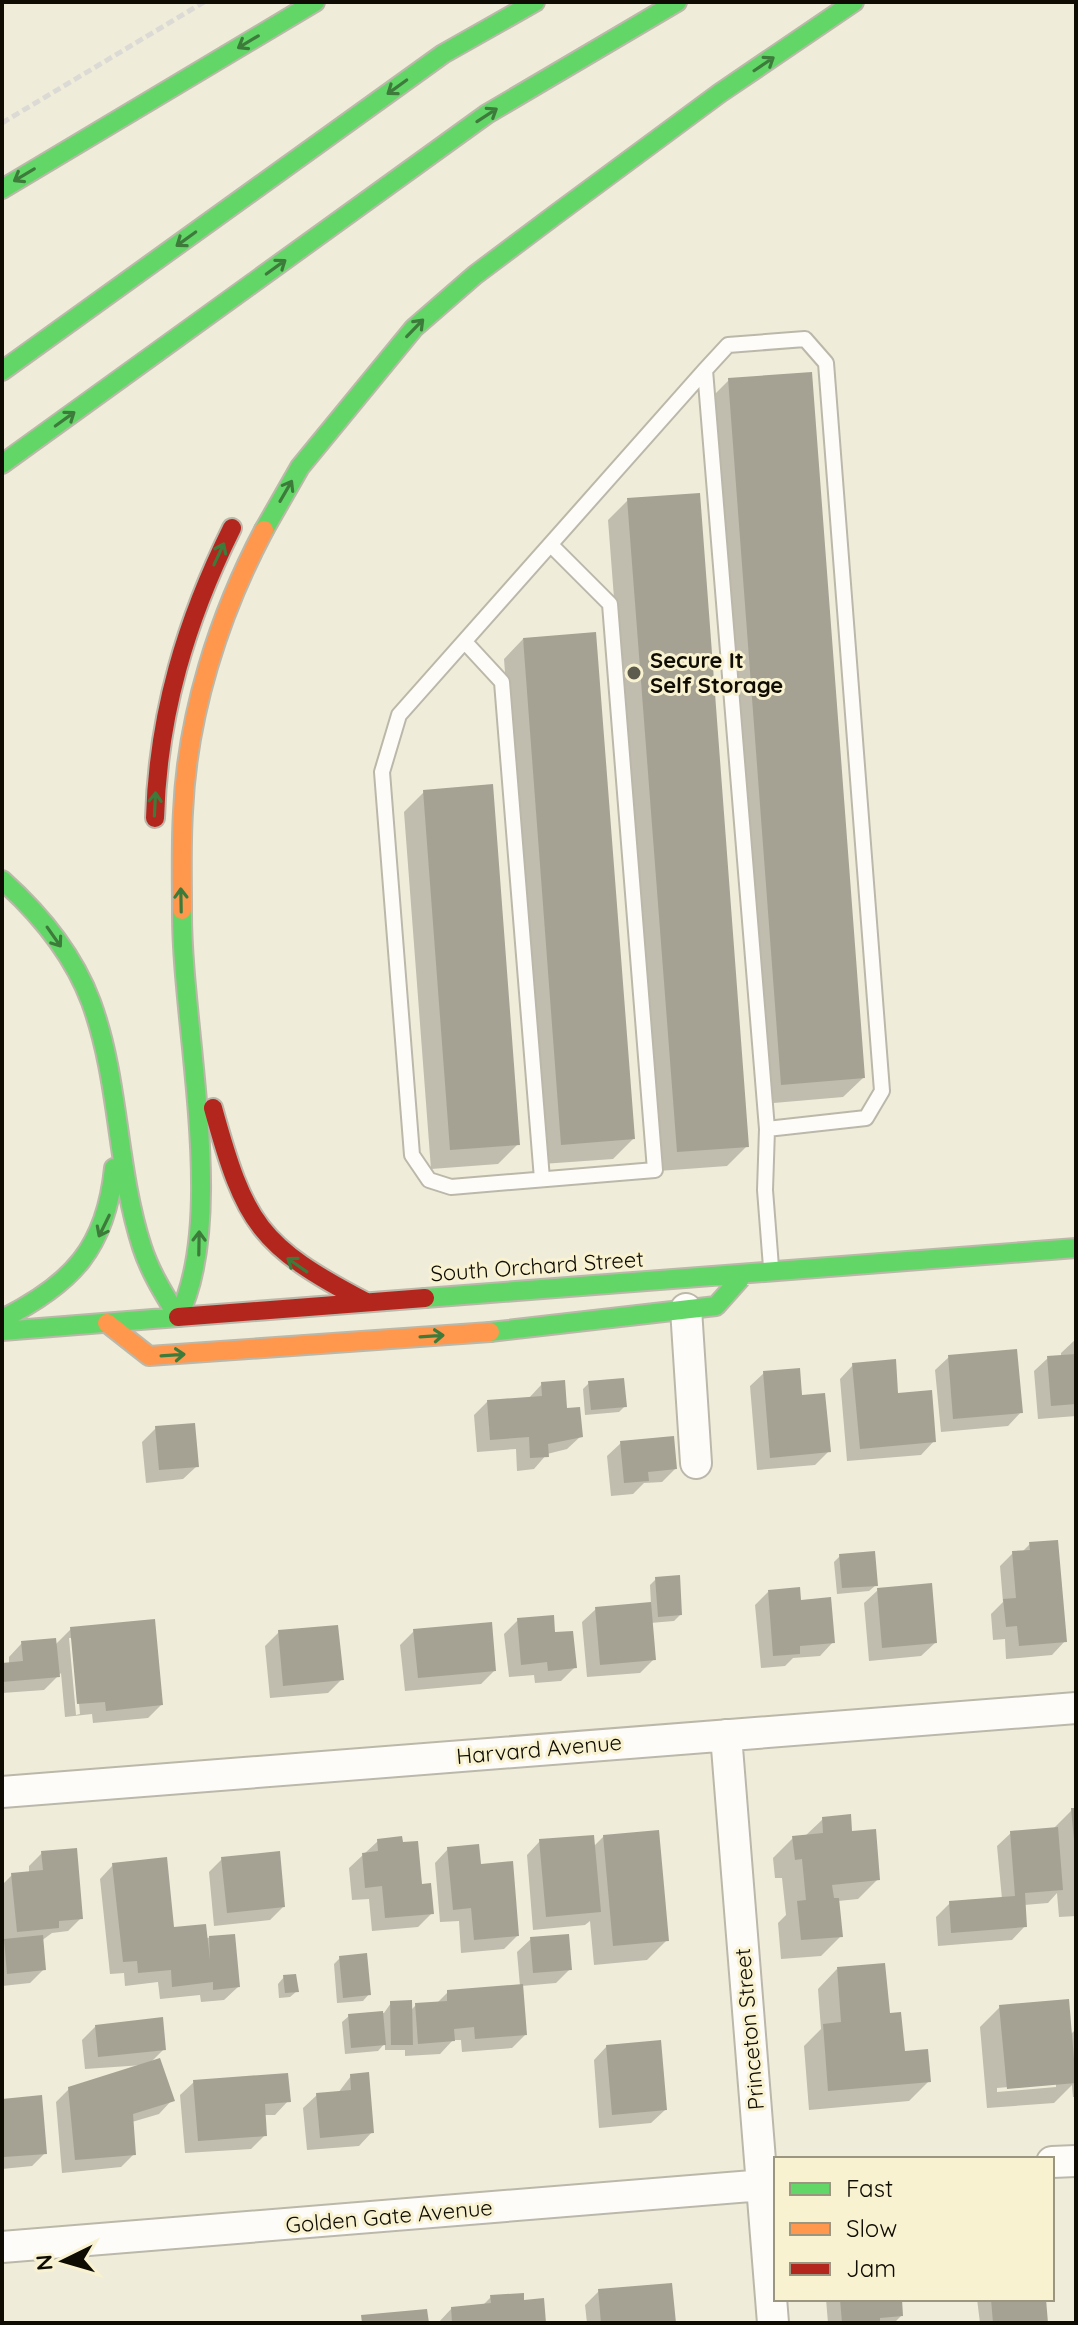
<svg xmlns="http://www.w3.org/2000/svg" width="1078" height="2325" viewBox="0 0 1078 2325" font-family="Quicksand,sans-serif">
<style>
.shadow{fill:#0003;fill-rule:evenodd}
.building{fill:#a5a294}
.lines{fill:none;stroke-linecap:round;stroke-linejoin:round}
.lane-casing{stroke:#bbb8aa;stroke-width:18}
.street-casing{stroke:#bbb8aa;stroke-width:34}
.fast-casing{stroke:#bbb8aa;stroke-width:22}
.slow-casing{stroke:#bbb8aa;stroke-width:22}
.jam-casing{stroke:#bbb8aa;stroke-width:22}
.path{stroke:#dcdad5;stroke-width:5;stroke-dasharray:8 4;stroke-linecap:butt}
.lane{stroke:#fdfcf9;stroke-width:14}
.street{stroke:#fdfcf9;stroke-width:30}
.fast{stroke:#63d668;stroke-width:18}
.slow{stroke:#ff974d;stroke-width:18}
.jam{stroke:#b3261e;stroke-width:18}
.oneway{stroke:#3d7b3b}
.poi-dot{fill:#5d5a4e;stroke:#f9f2d1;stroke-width:3}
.labels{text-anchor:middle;stroke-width:6;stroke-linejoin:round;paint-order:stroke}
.poi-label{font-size:22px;font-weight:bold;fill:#0e0c03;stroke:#f9f2d1;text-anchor:start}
.street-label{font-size:22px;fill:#0e0c03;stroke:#f9f2d1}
</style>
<rect width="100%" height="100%" fill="#f0ecda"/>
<path class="shadow" d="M729,380L863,1078L843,1097L762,1104L709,400Z
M628,500L747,1146L727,1166L658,1171L608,520Z
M523,639L633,1139L613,1159L542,1164L504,659Z
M424,792L518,1144L498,1164L431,1169L404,812Z
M1076,1339V1416L1038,1419L1034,1371L1048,1358L1061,1357V1353Z
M949,1357L1021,1412L1008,1426L941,1432L935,1370Z
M853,1365L897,1395L934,1441L921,1455L847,1461L840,1379Z
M764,1373L800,1397L828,1452L815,1465L757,1470L750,1386Z
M589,1383L625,1406L619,1412L585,1415L583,1389Z
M542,1384L565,1410L581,1436L567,1449L547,1454L534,1469L517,1471L516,1449L477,1452L474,1415L487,1402L528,1399Z
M156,1428L197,1466L183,1479L146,1483L142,1442Z
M621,1443L675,1469L662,1482L644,1483L633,1494L611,1496L607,1456Z
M1030,1544L1065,1641L1052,1655L1006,1659L1005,1639L993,1640L991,1614L1003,1602L1000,1566L1013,1553L1022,1552Z
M840,1556L876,1585L869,1591L837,1594L834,1562Z
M656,1579L680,1615L674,1621L650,1623L654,1659L640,1673L587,1677L582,1622L596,1609L651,1604L650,1585Z
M878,1590L935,1643L921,1656L869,1661L864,1603Z
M768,1592L833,1642L820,1656L793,1658L785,1666L761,1668L755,1605Z
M518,1620L553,1635L575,1667L561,1681L535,1683L534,1675L509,1677L504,1634Z
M71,1629L161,1705L148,1718L93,1723L92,1714L65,1717L61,1673L44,1690L2,1693V1665H9V1657L22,1643L55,1645ZM69,1638H73L80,1714L76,1715Z
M414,1631L494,1671L481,1684L405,1691L400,1645Z
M279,1632L342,1679L328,1693L270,1698L265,1646Z
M1072,1810H1076V1916L1059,1917L1057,1893L1048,1903L1024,1905L1025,1926L1012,1940L938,1946L936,1917L950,1903L1002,1899L997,1846L1011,1833L1053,1829Z
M823,1819L851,1833L878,1879L858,1899L838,1901L841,1936L821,1956L781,1959L778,1923L786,1915L782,1878H775L773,1858L793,1838L804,1837Z
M604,1836L667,1940L647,1960L594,1965L590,1921L585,1925L533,1930L527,1855L540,1841L593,1847Z
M378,1841L420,1886L431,1914L418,1927L372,1931L369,1899L352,1900L349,1868Z
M448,1849L479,1866L517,1936L504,1949L461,1953L459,1921L440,1922L435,1863Z
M42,1853L81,1918L68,1931L52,1933L41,1941L44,1969L30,1983L2,1986V1885L12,1875L29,1873V1866Z
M222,1859L283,1907L270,1920L214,1926L209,1872Z
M113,1865L172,1929L205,1938L233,1936L238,1987L224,2000L201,2002L200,1995L160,1999L158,1982L125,1986L124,1973L110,1974L100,1879Z
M531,1939L570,1969L556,1983L521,1986L525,2035L512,2048L462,2052L461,2040H453L440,2054L405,2056V2050H385V2043L378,2051L345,2054L342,2022L349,2016L384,2013L391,2003L410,2011L416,2005L436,2004L448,1992L520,1986L517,1952Z
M340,1958L369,1994L363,2001L337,2003L334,1964Z
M837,1969L888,2015L903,2053L929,2081L909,2101L809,2110L804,2046L821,2029L818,1989Z
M284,1977L297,1991L290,1997L279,1998L278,1984Z
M1000,2007L1070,2035L1076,2029V2097H1073L1072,2085L1054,2103L987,2108L980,2027ZM1056,2083V2087L997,2092V2088Z
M96,2026L164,2049L150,2063L172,2100L159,2114L132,2122L134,2154L121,2167L62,2173L56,2102L70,2088L143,2065L85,2069L82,2040Z
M607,2046L665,2110L651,2123L599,2128L594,2060Z
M351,2076L372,2132L359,2146L307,2150L303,2108L317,2095L338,2093Z
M194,2082L288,2101L275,2115H264L265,2135L251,2149L185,2153L180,2095Z
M2,2090L3,2101L45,2153L32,2166L2,2169Z
M599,2291L674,2323H587L585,2305Z
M491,2297L523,2302L544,2323H438L452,2308L482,2306Z
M826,2299H900L901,2316L894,2323H828Z
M977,2299H1044L1046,2323H980Z"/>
<path class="building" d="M812,372L865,1078L781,1085L728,378Z
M700,493L749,1147L677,1152L627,498Z
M596,632L635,1139L561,1145L523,638Z
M493,784L520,1145L450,1150L423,790Z
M1017,1349L1023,1413L953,1419L948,1355Z
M1076,1354V1404L1051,1406L1047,1356Z
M896,1359L898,1393L932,1390L936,1442L860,1449L852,1363Z
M800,1368L802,1395L825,1393L831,1452L770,1458L763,1371Z
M624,1378L627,1407L591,1410L588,1381Z
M565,1380L567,1408L580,1407L583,1437L548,1444L549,1457L530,1458L529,1437L490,1440L487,1400L542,1396L541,1382Z
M195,1423L199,1467L159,1470L155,1426Z
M674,1436L677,1469L648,1472L649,1481L624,1483L620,1441Z
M1058,1540L1067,1642L1019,1646L1017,1626L1006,1627L1003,1599L1016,1598L1012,1551L1030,1550L1029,1542Z
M875,1551L878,1586L842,1588L839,1554Z
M680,1575L682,1615L658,1617L655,1577Z
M932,1583L937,1643L882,1648L877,1588Z
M800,1587L801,1600L831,1597L835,1643L800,1646V1654L773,1656L768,1590Z
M651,1602L656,1660L600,1665L595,1607Z
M554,1615L555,1632L573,1631L577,1668L548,1671L547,1662L521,1665L517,1618Z
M155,1619L163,1705L106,1711L105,1702L77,1704L70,1627Z
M492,1622L496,1671L418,1678L413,1629Z
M338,1625L344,1680L283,1686L278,1630Z
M56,1638L60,1677L2,1682V1663L23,1661L21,1641Z
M1071,1808H1076V1840H1074Z
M851,1814L852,1831L876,1829L880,1880L832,1885L834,1898H839L843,1937L801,1940L797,1901L806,1900L802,1859L795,1860L792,1836L823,1833L822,1817Z
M1058,1827L1063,1890L1025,1893L1027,1927L951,1933L949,1901L1015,1896L1010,1831Z
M659,1830L669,1941L613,1946L603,1835Z
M594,1835L601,1912L546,1917L539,1839Z
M402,1836L403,1842L418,1841L422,1884L431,1883L434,1914L385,1918L382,1886L365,1888L362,1853L378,1851L377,1839Z
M479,1844L481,1864L513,1861L519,1936L474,1940L471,1908L453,1910L447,1847Z
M77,1848L83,1919L59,1921V1928L17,1932L11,1873L43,1870L41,1851Z
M280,1851L285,1907L227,1913L221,1857Z
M167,1857L174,1927L206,1924L210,1960L209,1936L235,1934L240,1987L213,1990V1982L172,1987L171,1970L138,1973L137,1961L123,1962L112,1863Z
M569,1934L572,1970L533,1973L530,1937Z
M43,1935L46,1970L7,1974L4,1939Z
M367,1953L371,1995L343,1998L339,1956Z
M885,1963L890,2013L901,2012L905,2051L928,2049L931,2082L828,2091L823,2024L841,2022L837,1967Z
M296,1974L299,1992L285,1993L283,1975Z
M523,1984L527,2035L475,2039L474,2027L454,2029L455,2041L418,2044L415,2003L447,2001V1990Z
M1069,1999L1076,2083L1007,2089L999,2005Z
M412,2000L413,2045H391L390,2001Z
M383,2011L386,2045L351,2048L348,2014Z
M163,2017L166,2050L98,2057L95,2025Z
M661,2040L667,2110L612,2115L606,2045Z
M160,2058L175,2101L133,2114L136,2155L75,2160L68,2087Z
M369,2072L374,2133L320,2138L316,2093L351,2090L350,2074Z
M288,2073L291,2102L265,2104L267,2136L198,2141L193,2080Z
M42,2095L47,2154L4,2157L2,2099Z
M672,2283L676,2323H601L598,2289Z
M524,2293V2300L544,2298L546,2323H452L451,2307L491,2303L490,2295Z
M840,2299H902L903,2316L880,2318V2323H842Z
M991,2299H1046L1048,2323H993Z
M427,2309L429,2323H362L361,2315Z"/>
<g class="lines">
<defs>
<path id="lane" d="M705,370L767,1129L765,1190L771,1267
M551,545L610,604L655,1170L451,1187L429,1180L412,1155L382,772L399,715L705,370L728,345L805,339L826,363L882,1091L866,1118L767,1129
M465,642L502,682L542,1179"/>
<path id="street" d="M686,1309L696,1463
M726,1735L773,2323
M2,1792L1076,1708
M1052,2162L1076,2161
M2,2247L776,2184"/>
<path id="fast" d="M2,189L315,2
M2,371L443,54L535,2
M2,464L487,114L677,2
M264,530L300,467L414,328L475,275L555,215L720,93L854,2
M2,880C40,914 73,954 91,1002C120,1081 116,1167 142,1247C150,1272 164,1294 178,1317C228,1218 181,1024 182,910
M425,1298L1076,1248
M2,1319C72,1284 106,1248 114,1168
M2,1331L178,1317
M490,1332L716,1306L740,1279"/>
<path id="slow" d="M182,910C182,877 181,844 183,812C187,715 219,615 264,530
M107,1323L149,1356L490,1332"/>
<path id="jam" d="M155,818C158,714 186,621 232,528
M213,1108C245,1224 259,1246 366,1302
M178,1317L425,1298"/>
</defs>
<use href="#lane" class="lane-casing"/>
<use href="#street" class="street-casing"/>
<use href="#fast" class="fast-casing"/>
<use href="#slow" class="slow-casing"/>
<use href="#jam" class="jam-casing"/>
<path class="path" d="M2,123L204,2"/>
<use href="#lane" class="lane"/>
<use href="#street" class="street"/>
<use href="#fast" class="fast"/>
<use href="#slow" class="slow"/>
<use href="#jam" class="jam"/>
</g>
<defs><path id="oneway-shaft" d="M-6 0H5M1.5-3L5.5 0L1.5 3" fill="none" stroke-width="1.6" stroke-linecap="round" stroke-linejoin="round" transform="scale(2)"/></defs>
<g class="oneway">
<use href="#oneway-shaft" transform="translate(248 42) rotate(149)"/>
<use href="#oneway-shaft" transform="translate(764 64) rotate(-34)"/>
<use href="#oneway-shaft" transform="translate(397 87) rotate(144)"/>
<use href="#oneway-shaft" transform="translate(487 115) rotate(-33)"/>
<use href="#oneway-shaft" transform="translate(24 175) rotate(149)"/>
<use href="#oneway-shaft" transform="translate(186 239) rotate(144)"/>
<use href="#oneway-shaft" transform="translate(276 267) rotate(-36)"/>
<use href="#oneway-shaft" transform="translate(415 328) rotate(-46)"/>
<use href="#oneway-shaft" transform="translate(65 419) rotate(-36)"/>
<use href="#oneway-shaft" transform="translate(286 491) rotate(-60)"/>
<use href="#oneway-shaft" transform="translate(219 554) rotate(-65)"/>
<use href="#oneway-shaft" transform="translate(155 804) rotate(-87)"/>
<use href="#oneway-shaft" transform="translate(181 900) rotate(-91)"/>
<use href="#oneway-shaft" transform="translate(54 937) rotate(55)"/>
<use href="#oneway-shaft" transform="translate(104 1226) rotate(116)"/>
<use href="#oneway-shaft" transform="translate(199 1243) rotate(-89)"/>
<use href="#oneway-shaft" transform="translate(297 1265) rotate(-145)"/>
<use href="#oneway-shaft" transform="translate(432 1336) rotate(-4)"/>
<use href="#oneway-shaft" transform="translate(173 1355) rotate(-4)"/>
</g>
<circle class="poi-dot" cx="634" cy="673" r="8"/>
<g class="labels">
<g class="poi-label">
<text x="650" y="668">Secure It<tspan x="650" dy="25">Self Storage</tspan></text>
</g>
<g class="street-label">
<text transform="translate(537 1266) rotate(-4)" y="8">South Orchard Street</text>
<text transform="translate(539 1749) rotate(-5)" y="8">Harvard Avenue</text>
<text transform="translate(749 2029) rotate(-95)" y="8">Princeton Street</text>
<text transform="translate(389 2216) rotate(-5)" y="8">Golden Gate Avenue</text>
</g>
</g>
<rect width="1078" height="2325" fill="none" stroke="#0e0c03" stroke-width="8"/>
<rect x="774" y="2157" width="280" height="144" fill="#f9f2d1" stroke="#9b967f" stroke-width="2"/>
<rect x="790" y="2183" width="40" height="12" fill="#63d668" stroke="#9b967f" stroke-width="2"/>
<text x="846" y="2197" font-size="24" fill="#0e0c03">Fast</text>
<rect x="790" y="2223" width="40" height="12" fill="#ff974d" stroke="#9b967f" stroke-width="2"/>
<text x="846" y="2237" font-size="24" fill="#0e0c03">Slow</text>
<rect x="790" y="2263" width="40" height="12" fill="#b3261e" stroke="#9b967f" stroke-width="2"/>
<text x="846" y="2277" font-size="24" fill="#0e0c03">Jam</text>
<g transform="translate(64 2261) rotate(265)" stroke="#f9f2d1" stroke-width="6" paint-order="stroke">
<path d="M0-6L14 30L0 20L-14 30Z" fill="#0e0c03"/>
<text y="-12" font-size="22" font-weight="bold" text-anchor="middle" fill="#0e0c03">N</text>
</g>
</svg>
